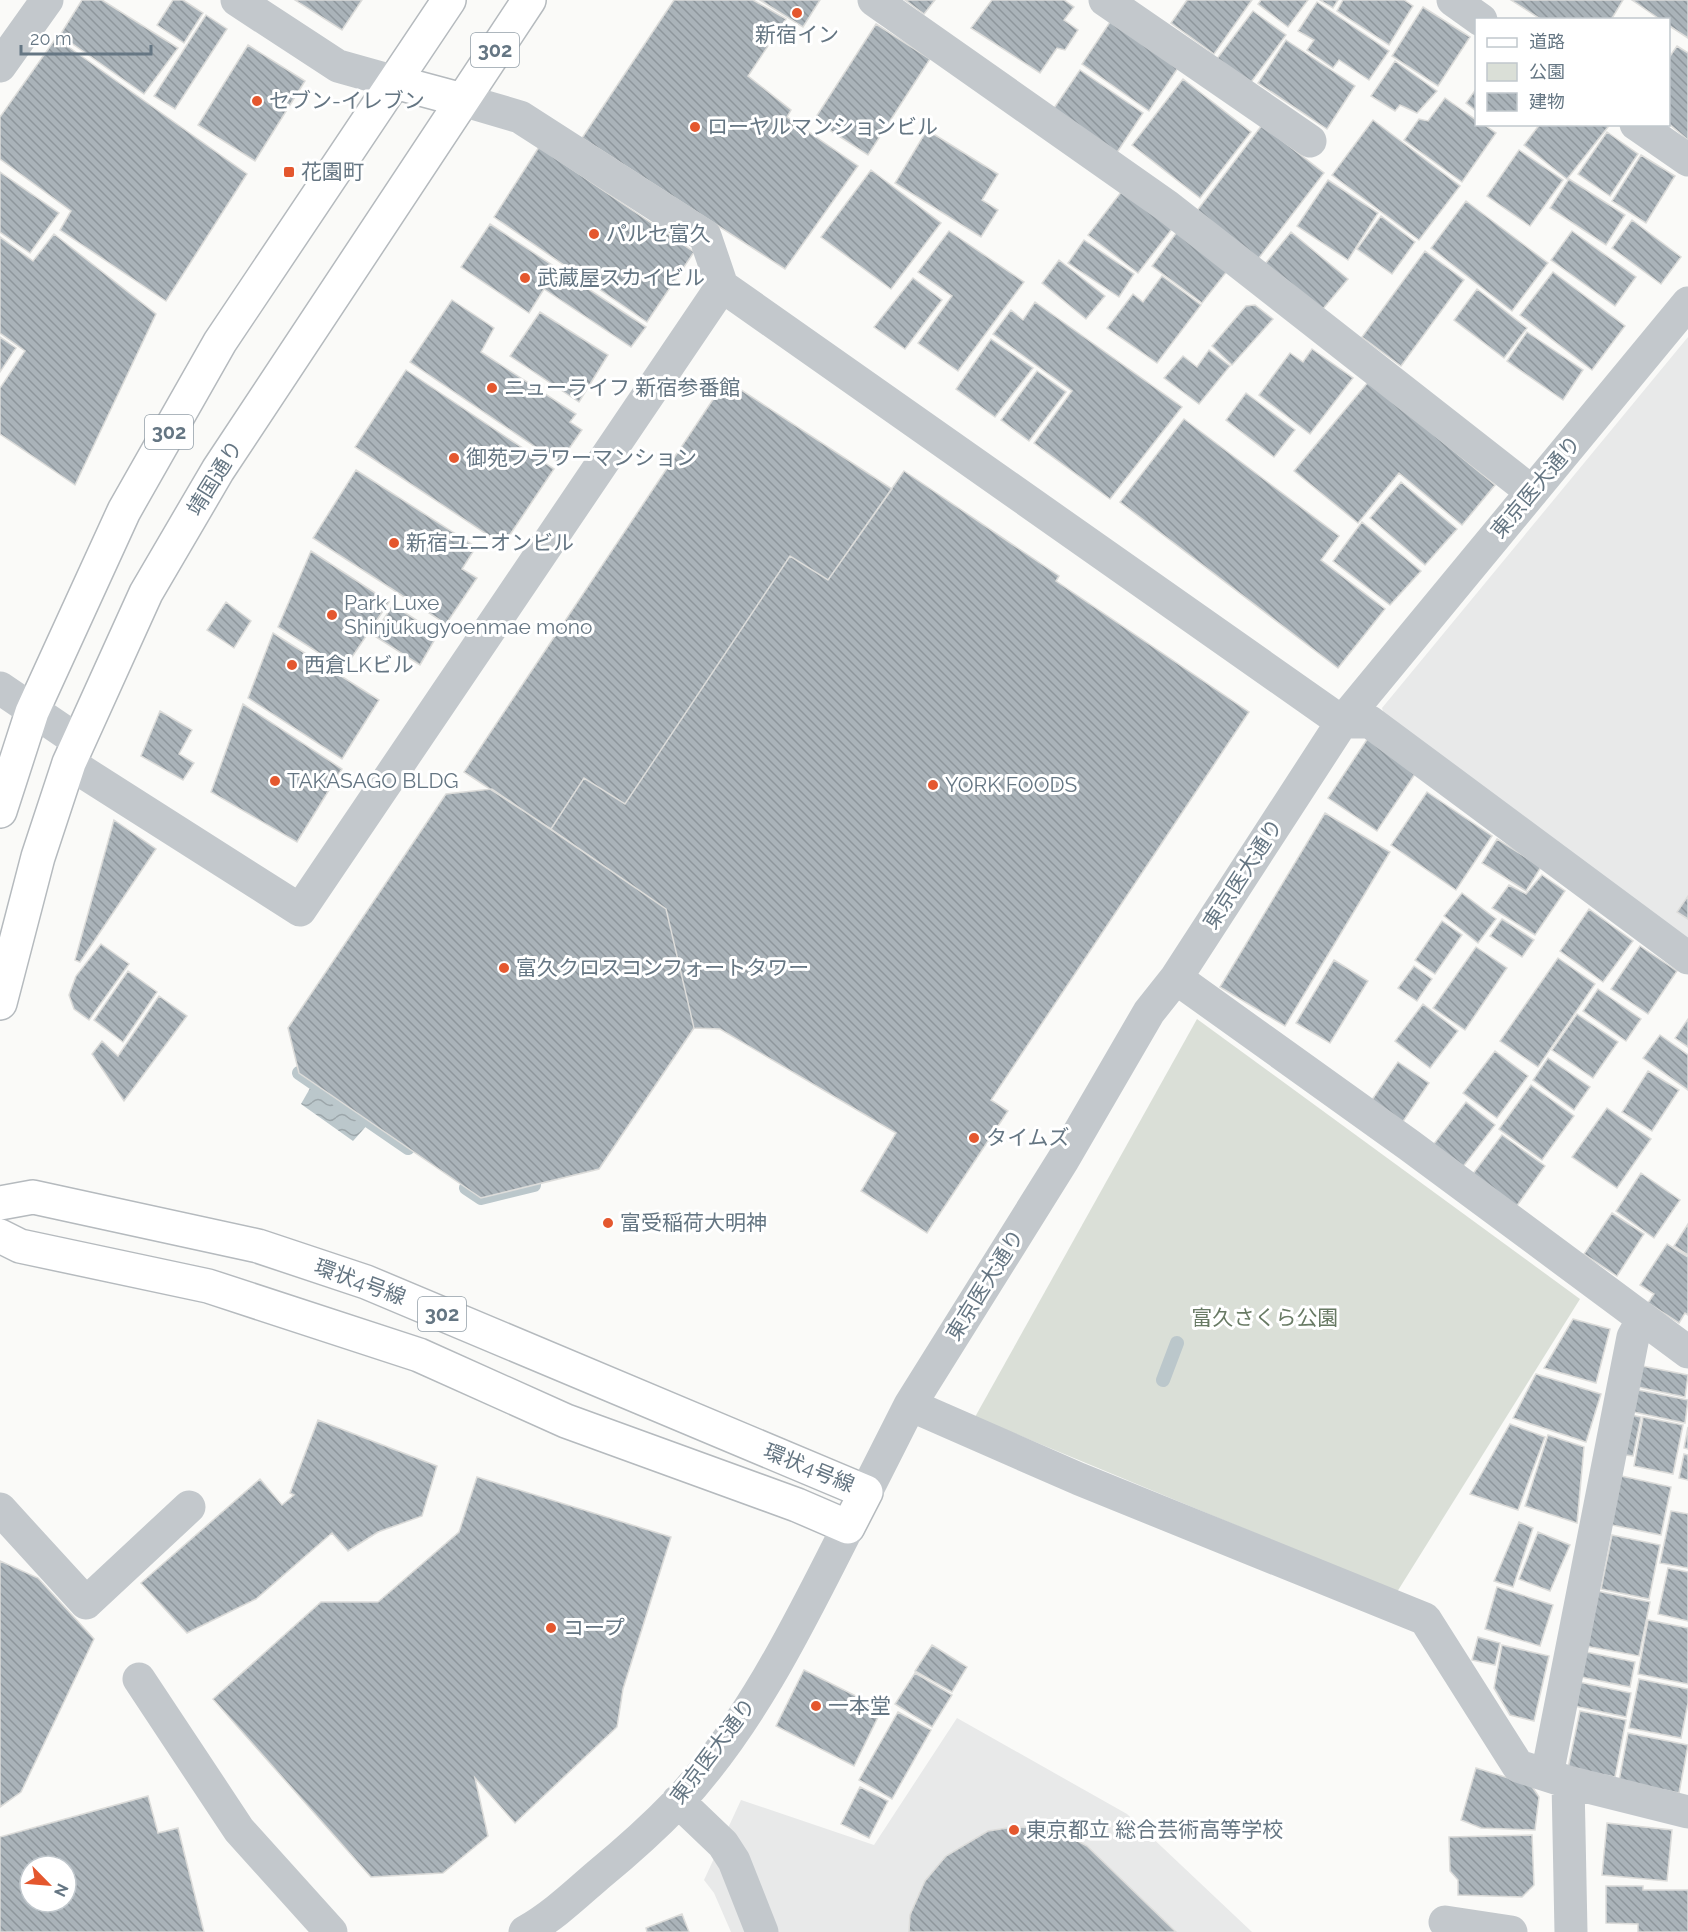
<svg xmlns="http://www.w3.org/2000/svg" width="1688" height="1932" viewBox="0 0 1688 1932" font-family="Raleway,'Noto Sans JP',sans-serif">
<style>
.built{fill:#e8e9e9}
.green{fill:#dadfd7}
.water{fill:url(#water-waves)}
.lines{fill:none;stroke-linecap:round;stroke-linejoin:round}
.stream{stroke:#bbc7cb;stroke-width:14}
.building{fill:url(#building-back-hatch);stroke:#dcdcda;stroke-width:1.5;fill-rule:evenodd}
.major-casing{stroke:#b5babe;stroke-width:36}
.minor{stroke:#c3c8cc;stroke-width:33}
.major{stroke:#fff;stroke-width:33}
.poi-dot{fill:#e4572e;stroke:#fff;stroke-width:2}
.labels{text-anchor:middle;stroke-width:6;stroke-linejoin:round;paint-order:stroke}
.shield{fill:#fff;stroke:#939fa8;stroke-width:1.5}
.shield-label{font-size:20px;font-weight:bold;fill:#657683}
.poi-label{font-size:21px;fill:#657683;stroke:#fff;text-anchor:start}
.street-label{font-size:21px;fill:#657683;stroke:#fff}
.park-label{font-size:21px;fill:#687a64;stroke:#fff}
</style>
<defs>
<pattern id="water-waves" width="16" height="10" patternUnits="userSpaceOnUse" patternTransform="scale(1.5)"><rect width="16" height="10" fill="#bbc7cb"/><path d="M0 5q4-4 8 0t8 0" fill="none" stroke="#9ca6aa"/></pattern>
<pattern id="building-back-hatch" width="6" height="6" patternUnits="userSpaceOnUse" patternTransform="scale(1.5)"><rect width="6" height="6" fill="#aab3b9"/><path d="M-1 5l2 2M0 0l6 6M5-1l2 2" fill="none" stroke="#8e969c"/></pattern>
</defs>
<rect width="100%" height="100%" fill="#fafaf8"/>
<path class="built" d="M1688,337V942L1385,718L1382,708Z
M957,1718L1127,1814L1252,1932H731L714,1893L704,1880L741,1800L874,1845Z"/>
<path class="green" d="M1197,1019L1580,1299L1397,1592L975,1417Z"/>
<path class="water" d="M313,1083L370,1122L353,1141L301,1104Z"/>
<g class="lines">
<path class="stream" d="M299,1073L408,1148
M466,1188L481,1198L534,1185
M1163,1380L1177,1343"/>
</g>
<path class="building" d="M82,0H102L178,48L144,94L60,35Z
M173,0H183L203,13L184,43L157,25Z
M295,0H362L342,30Z
M674,0H753L786,19L748,76L791,110L787,117L858,166L785,269L582,138Z
M760,0H820L803,27Z
M905,0H935L924,14Z
M992,0H1064L1074,7L1064,20L1078,30L1065,50L1057,48L1040,73L971,28Z
M1187,0H1252L1214,54L1171,23Z
M1261,0H1308L1288,27L1258,4Z
M1320,0H1338L1333,8Z
M1343,0H1404L1413,6L1389,45L1337,11Z
M1511,0H1623L1611,20H1542Z
M1632,0H1688V38L1668,25V20H1661Z
M1317,2L1389,51L1369,80L1339,60L1333,68L1307,50L1314,40L1298,31Z
M1423,7L1470,37L1438,86L1392,56Z
M1253,11L1286,35L1249,85L1216,60Z
M206,15L227,29L175,109L154,96Z
M1112,19L1180,65L1149,111L1082,64Z
M876,24L930,59L868,155L814,120Z
M56,38L247,174L166,301L60,230L71,211L0,159V117Z
M1286,40L1355,86L1327,129L1258,83Z
M248,45L305,81L255,161L198,125Z
M1677,46L1688,53V140L1668,123V59Z
M1395,61L1437,91L1417,113L1400,105L1395,111L1371,96Z
M1080,70L1143,113L1116,154L1052,111Z
M1183,79L1251,132L1200,198L1132,145Z
M1476,89V111L1466,103Z
M1445,98L1476,120V124H1483L1496,133L1462,182L1404,140L1419,119L1428,121Z
M1373,120L1460,186L1419,240L1332,175Z
M1540,124H1605L1608,127L1567,179L1524,145Z
M1262,125L1324,173L1255,263L1193,216Z
M927,130L998,174L982,200L998,210L981,237L895,183Z
M1607,132L1638,154L1610,196L1578,174Z
M539,147L694,252L647,322L494,217Z
M1519,150L1563,180L1530,226L1487,196Z
M1641,155L1675,176L1646,223L1612,201Z
M871,170L941,223L891,289L821,237Z
M0,172L59,213L30,253L0,232Z
M1569,179L1625,215L1606,245L1550,208Z
M1328,180L1378,213L1348,260L1297,226Z
M1122,191L1172,229L1138,273L1088,235Z
M1466,201L1548,263L1512,311L1431,248Z
M1381,216L1415,242L1392,274L1357,249Z
M1632,220L1681,257L1661,284L1612,248Z
M490,224L646,327L631,347L544,289L529,313L461,267Z
M949,231L1024,282L958,371L918,343L952,296L918,272Z
M1572,231L1636,277L1615,306L1551,260Z
M1177,232L1228,270L1202,303L1152,266Z
M1291,232L1348,279L1322,310L1265,264Z
M54,234L156,314L75,485L0,434V388L25,351L0,333V237L33,261Z
M1084,240L1134,274L1119,297L1068,263Z
M1425,251L1464,280L1401,366L1362,337Z
M1059,260L1105,296L1086,319L1042,283Z
M1553,272L1625,326L1592,370L1520,315Z
M1162,276L1201,305L1157,363L1107,328L1133,294L1143,302Z
M913,278L942,300L905,349L874,327Z
M1477,289L1527,328L1504,358L1454,320Z
M452,300L494,328L481,352L576,414L570,422L582,430L559,463L410,362Z
M1035,302L1182,407L1110,499L1034,443L1072,391L993,334L1011,310L1023,320Z
M1255,305L1273,319L1232,365L1212,346L1246,306Z
M540,312L608,355L579,402L510,356Z
M1527,332L1583,370L1563,400L1507,361Z
M0,337L16,348L0,372Z
M991,339L1033,368L995,417L956,389Z
M1312,349L1353,378L1310,434L1259,395L1290,353L1303,362Z
M1209,350L1230,366L1199,404L1164,378L1183,356L1197,367Z
M406,370L554,469L503,545L355,447Z
M1037,371L1066,392L1029,441L1001,420Z
M726,380L892,489L828,580L790,556L625,804L584,778L551,829L464,772Z
M1369,381L1495,485L1462,525L1399,473L1358,523L1294,471Z
M1246,393L1295,430L1274,457L1226,420Z
M1184,419L1339,536L1321,560L1385,609L1338,668L1120,502Z
M356,470L476,547L462,569L477,578L446,624L313,538Z
M904,471L1059,576L1056,581L1249,712L991,1100L1008,1111L927,1233L861,1191L896,1133L720,1029L694,1028L666,909L551,829L584,778L625,804L790,556L828,580Z
M1401,482L1457,529L1425,565L1370,518Z
M1362,522L1421,571L1390,605L1333,561Z
M311,551L389,602L344,669L278,627Z
M226,602L251,621L234,648L207,630Z
M393,605L438,634L420,665L373,635Z
M273,633L379,700L342,759L248,698Z
M243,704L342,769L297,842L211,792Z
M160,711L192,730L179,754L194,763L183,780L141,756Z
M1368,738L1417,771L1377,831L1328,798Z
M492,789L666,909L694,1028L599,1169L481,1198L299,1073L288,1028L446,794Z
M1427,792L1492,836L1456,890L1391,845Z
M1325,813L1390,852L1285,1026L1220,987Z
M114,820L156,849L80,962L75,960Z
M1497,839L1541,867L1526,891L1482,863Z
M1542,875L1565,891L1535,935L1492,908L1509,885L1526,894Z
M1462,893L1496,919L1478,943L1444,916Z
M1688,896V919L1677,912Z
M1589,909L1633,941L1603,982L1560,951Z
M1502,919L1534,940L1522,957L1490,936Z
M1442,921L1462,935L1435,974L1415,960Z
M101,944L129,964L89,1020L74,1009L69,995L76,976Z
M1640,946L1677,971L1648,1014L1611,989Z
M1476,947L1507,968L1465,1030L1433,1008Z
M1558,958L1595,984L1538,1067L1500,1041Z
M1334,960L1368,981L1330,1043L1296,1023Z
M1414,966L1432,979L1417,1001L1398,988Z
M128,971L157,992L123,1042L94,1020Z
M1598,989L1641,1019L1626,1041L1583,1011Z
M159,996L187,1016L124,1101L92,1054L102,1041L118,1056Z
M1423,1004L1458,1031L1430,1068L1395,1041Z
M1577,1014L1618,1042L1593,1078L1552,1050Z
M1688,1019V1047L1675,1038Z
M1660,1035L1688,1055V1090L1643,1058Z
M1495,1051L1528,1076L1497,1118L1463,1093Z
M1548,1058L1590,1087L1574,1110L1533,1080Z
M1398,1062L1429,1083L1400,1126L1369,1104Z
M1648,1071L1679,1090L1652,1131L1622,1112Z
M1531,1085L1574,1116L1542,1160L1499,1129Z
M1466,1102L1495,1125L1462,1168L1433,1145Z
M1607,1108L1651,1139L1617,1188L1572,1157Z
M1502,1135L1545,1166L1516,1207L1472,1175Z
M1641,1173L1680,1200L1654,1238L1616,1211Z
M1612,1213L1644,1234L1617,1276L1584,1254Z
M1688,1224V1255L1674,1246Z
M1667,1244L1688,1257V1315L1685,1313L1679,1323L1648,1303L1654,1294L1640,1285Z
M1573,1319L1610,1329L1596,1383L1544,1368Z
M1637,1365L1688,1375L1685,1397L1633,1386Z
M1536,1374L1601,1394L1586,1442L1513,1418Z
M1633,1389L1688,1400L1685,1423L1629,1411Z
M1627,1414L1641,1417L1633,1456L1619,1454Z
M1643,1417L1683,1425L1673,1474L1634,1466Z
M318,1420L437,1466L422,1516L378,1532L348,1551L332,1533L256,1599L187,1633L141,1583L260,1479L282,1505L294,1495L290,1493Z
M1510,1424L1545,1437L1518,1510L1470,1494Z
M1688,1427V1449L1684,1448Z
M1548,1435L1584,1447L1577,1523L1525,1506Z
M1684,1454L1688,1455V1480L1679,1478Z
M1617,1475L1671,1487L1661,1535L1607,1524Z
M477,1477L671,1537L623,1689L617,1727L515,1823L475,1778L488,1836L443,1873L371,1877L213,1699L321,1602H378L459,1532Z
M1671,1511L1688,1514V1568L1660,1563Z
M1519,1522L1533,1528L1513,1587L1494,1581Z
M1538,1532L1570,1545L1550,1591L1519,1579Z
M1612,1535L1660,1545L1649,1599L1601,1589Z
M0,1561L38,1578L94,1639L21,1792L0,1807Z
M1668,1568L1688,1572V1621L1658,1614Z
M1497,1587L1553,1605L1540,1646L1485,1629Z
M1597,1591L1650,1602L1639,1656L1585,1646Z
M1648,1620L1688,1628V1684L1638,1674Z
M1478,1637L1500,1643L1495,1665L1472,1660Z
M932,1645L967,1667L952,1692L915,1671Z
M1502,1645L1549,1656L1534,1721L1510,1715L1494,1688Z
M1586,1652L1635,1662L1630,1687L1581,1677Z
M804,1670L882,1709L854,1766L776,1726Z
M915,1673L952,1695L932,1727L895,1704Z
M1639,1679L1688,1689V1703L1681,1738L1629,1728Z
M1579,1682L1631,1693L1626,1717L1574,1706Z
M1580,1711L1626,1720L1615,1777L1568,1768Z
M898,1712L931,1730L892,1799L859,1780Z
M1628,1733L1688,1745L1679,1793L1619,1781Z
M1476,1768L1531,1785L1539,1797L1535,1830L1481,1828L1461,1820Z
M860,1787L888,1801L869,1838L841,1824Z
M148,1796L158,1833L178,1828L204,1932H0V1837ZM30,1866H66V1902H30Z
M1607,1823L1672,1830L1667,1881L1602,1875Z
M1014,1827L1041,1828L1065,1834L1087,1846L1176,1932H909L910,1915L925,1881L946,1856L988,1831Z
M1532,1835L1534,1885L1522,1897L1458,1895V1880L1450,1871L1449,1837Z
M1606,1886H1643V1890H1688V1932H1638V1924L1606,1923Z
M682,1914L689,1932H647L646,1928Z"/>
<g class="lines">
<defs>
<path id="major" d="M395,82L462,100
M0,811L32,712L124,511L220,342L449,0
M0,1003L38,857L69,763L146,593L218,470L529,0
M0,1203L33,1197L258,1246L366,1282L866,1492L848,1527L797,1505L566,1421L419,1355L208,1286L20,1246L0,1236"/>
</defs>
<use href="#major" class="major-casing"/>
<path class="minor" d="M237,0L338,66L395,82
M874,0L1167,206L1532,492
M1105,0L1310,141
M1453,0L1481,20
M0,66L47,0
M462,100L520,117L705,236L722,286
M1636,124L1688,160
M0,688L78,741
M69,763L300,910L722,286L1342,722H1370L1688,958
M1176,978L1409,1145L1688,1352
M910,1405L1079,1479L1425,1619L1518,1766L1568,1782L1688,1812
M866,1492L910,1405L1063,1160L1149,1012L1176,978L1342,722L1688,303
M0,1509L86,1603L189,1507
M139,1679L239,1830L331,1932
M1547,1775L1633,1337L1643,1319
M1568,1782L1571,1932
M678,1801L723,1844L734,1861L762,1932
M1445,1922L1511,1932
M525,1932C552,1917 574,1896 597,1876C625,1853 653,1828 678,1802C751,1723 800,1622 848,1527"/>
<use href="#major" class="major"/>
</g>
<g class="poi-dot">
<circle cx="797" cy="13" r="6"/>
<circle cx="257" cy="101" r="6"/>
<circle cx="695" cy="127" r="6"/>
<rect x="283" y="166" width="12" height="12" rx="3"/>
<circle cx="594" cy="234" r="6"/>
<circle cx="525" cy="278" r="6"/>
<circle cx="492" cy="388" r="6"/>
<circle cx="454" cy="458" r="6"/>
<circle cx="394" cy="543" r="6"/>
<circle cx="332" cy="615" r="6"/>
<circle cx="292" cy="665" r="6"/>
<circle cx="275" cy="781" r="6"/>
<circle cx="933" cy="785" r="6"/>
<circle cx="504" cy="968" r="6"/>
<circle cx="974" cy="1138" r="6"/>
<circle cx="608" cy="1223" r="6"/>
<circle cx="551" cy="1628" r="6"/>
<circle cx="816" cy="1706" r="6"/>
<circle cx="1014" cy="1830" r="6"/>
</g>
<g class="labels">
<g class="shield">
<rect x="471" y="33" width="48" height="34" rx="4.5"/>
<rect x="145" y="415" width="48" height="34" rx="4.5"/>
<rect x="418" y="1297" width="48" height="34" rx="4.5"/>
</g>
<g class="shield-label">
<text x="495" y="57">302</text>
<text x="169" y="439">302</text>
<text x="442" y="1321">302</text>
</g>
<g class="poi-label">
<text x="797" y="42" text-anchor="middle">新宿イン</text>
<text x="269" y="108">セブン-イレブン</text>
<text x="707" y="134">ローヤルマンションビル</text>
<text x="301" y="179">花園町</text>
<text x="606" y="241">パルセ富久</text>
<text x="537" y="285">武蔵屋スカイビル</text>
<text x="504" y="395">ニューライフ 新宿参番館</text>
<text x="466" y="465">御苑フラワーマンション</text>
<text x="406" y="550">新宿ユニオンビル</text>
<text x="344" y="610">Park Luxe<tspan x="344" dy="24">Shinjukugyoenmae mono</tspan></text>
<text x="304" y="672">西倉LKビル</text>
<text x="287" y="788">TAKASAGO BLDG</text>
<text x="945" y="792">YORK FOODS</text>
<text x="516" y="975">富久クロスコンフォートタワー</text>
<text x="986" y="1145">タイムズ</text>
<text x="620" y="1230">富受稲荷大明神</text>
<text x="563" y="1635">コープ</text>
<text x="828" y="1713">一本堂</text>
<text x="1026" y="1837">東京都立 総合芸術高等学校</text>
</g>
<g class="street-label">
<text transform="translate(215 478) rotate(-58)" y="7">靖国通り</text>
<text transform="translate(1536 487) rotate(-50)" y="7">東京医大通り</text>
<text transform="translate(1243 874) rotate(-57)" y="7">東京医大通り</text>
<text transform="translate(360 1282) rotate(20)" y="7">環状4号線</text>
<text transform="translate(985 1285) rotate(-58)" y="7">東京医大通り</text>
<text transform="translate(809 1468) rotate(22)" y="7">環状4号線</text>
<text transform="translate(713 1751) rotate(-53)" y="7">東京医大通り</text>
</g>
<g class="park-label">
<text x="1265" y="1325">富久さくら公園</text>
</g>
</g>
<rect x="1475" y="18" width="195" height="108" fill="#ffffff" stroke="#c1c8cd" stroke-width="1.5"/>
<rect x="1487" y="38" width="30" height="9" fill="#ffffff" stroke="#c1c8cd" stroke-width="1.5"/>
<text x="1529" y="48" font-size="18" fill="#657683">道路</text>
<rect x="1487" y="63" width="30" height="18" fill="#dadfd7" stroke="#c1c8cd" stroke-width="1.5"/>
<text x="1529" y="78" font-size="18" fill="#657683">公園</text>
<rect x="1487" y="93" width="30" height="18" fill="url(#building-back-hatch)" stroke="#c1c8cd" stroke-width="1.5"/>
<text x="1529" y="108" font-size="18" fill="#657683">建物</text>
<g transform="translate(48 1884) rotate(115)"><circle r="28" fill="#ffffff" stroke="#c1c8cd" stroke-width="1.5"/>
<path d="M0-4.5L10 22L0 15L-10 22Z" fill="#e4572e"/>
<text y="-9" font-size="16" font-weight="bold" text-anchor="middle" fill="#657683">N</text>
</g>
<path d="M21 45v9h130v-9" fill="none" stroke="#657683" stroke-width="3"/>
<text x="30" y="45" font-size="18" fill="#657683" stroke="#ffffff" stroke-width="4.5" paint-order="stroke">20 m</text>
</svg>
